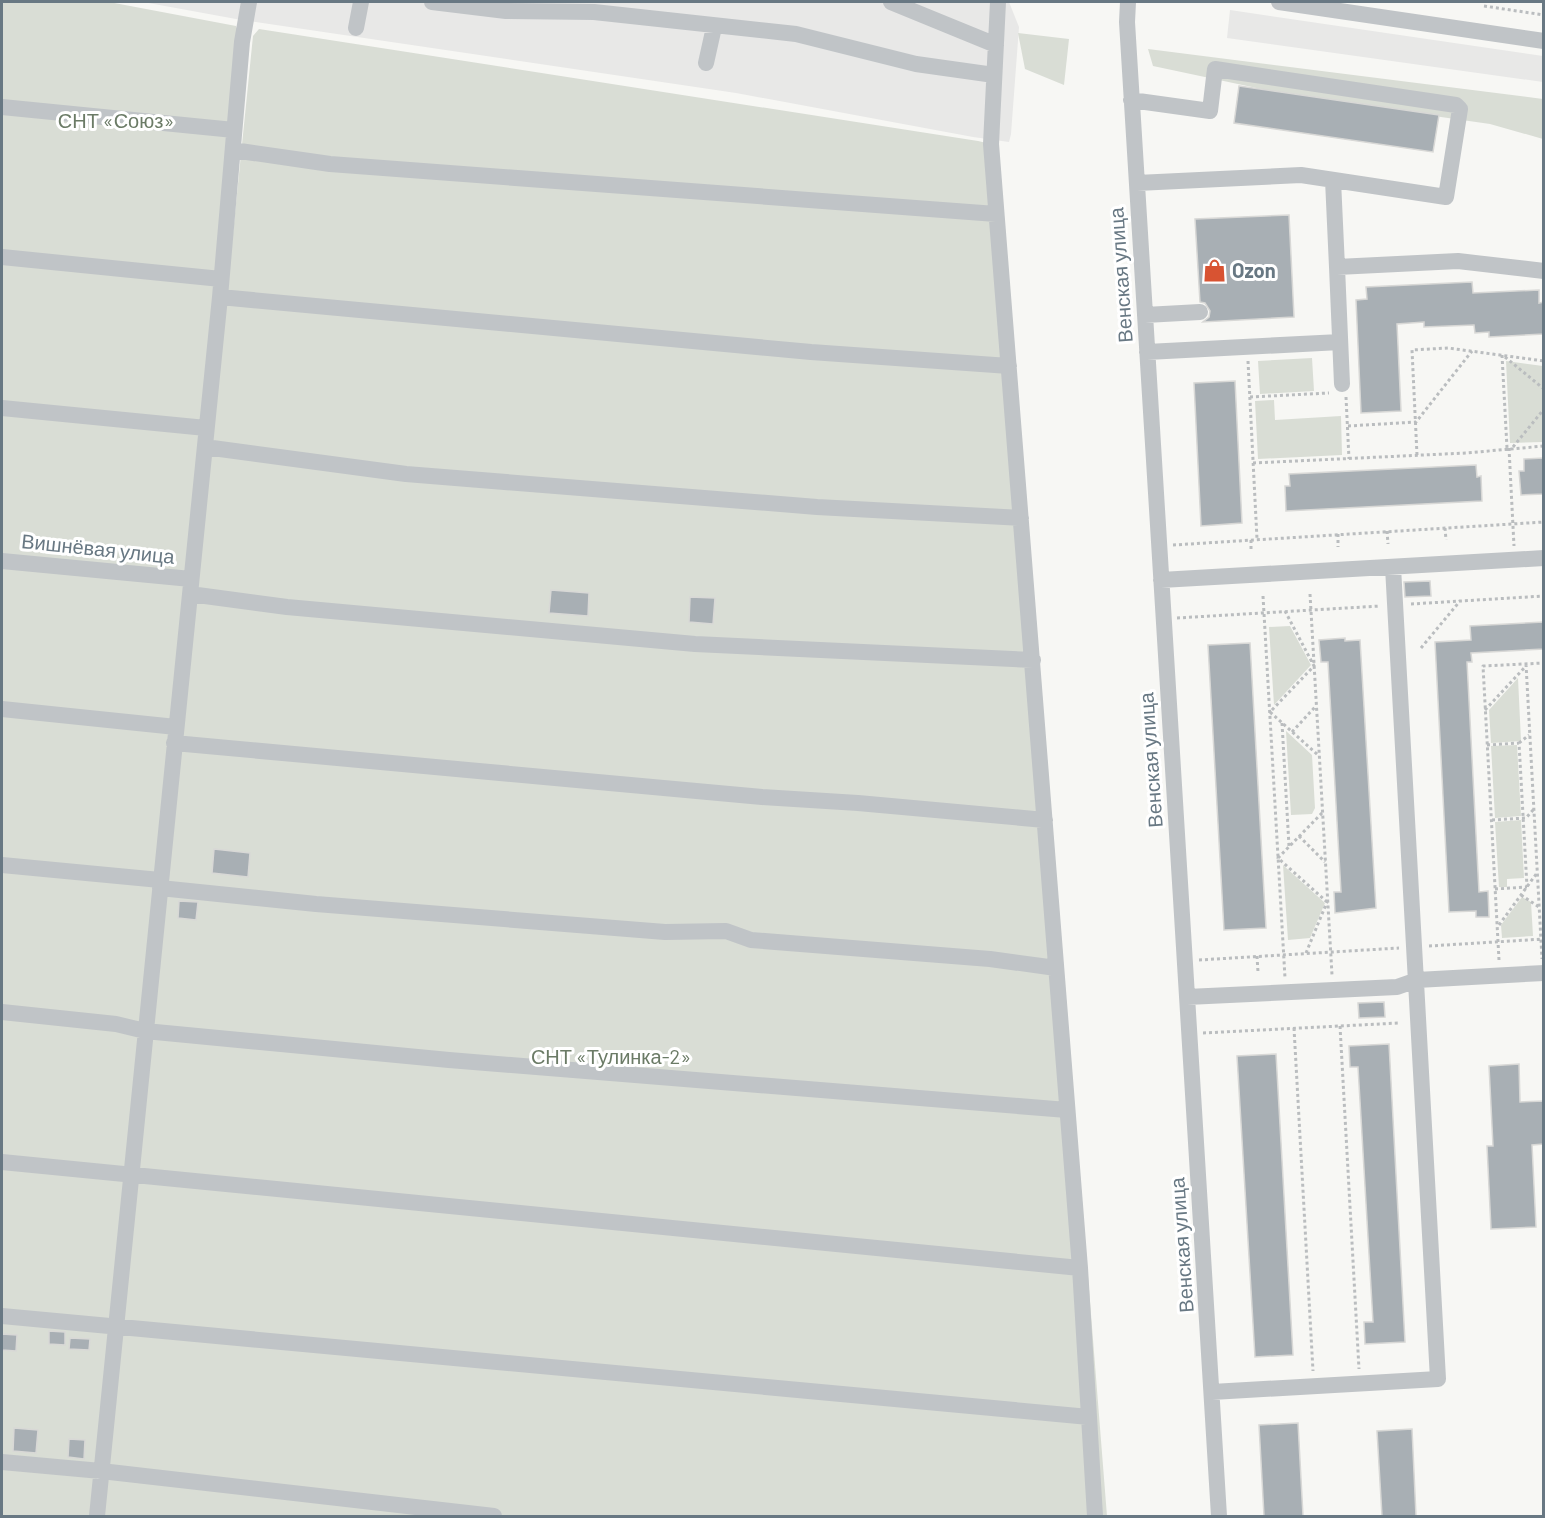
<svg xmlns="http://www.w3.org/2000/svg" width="1545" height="1518" viewBox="0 0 1545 1518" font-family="Barlow,sans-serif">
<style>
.built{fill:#e8e8e7}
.green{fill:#d9ddd5}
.building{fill:#a8afb4;stroke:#d8d8d6;stroke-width:1.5}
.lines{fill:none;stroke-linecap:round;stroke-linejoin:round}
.path{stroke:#babdbf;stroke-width:3;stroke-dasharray:3 3;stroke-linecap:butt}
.minor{stroke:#c0c4c7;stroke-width:16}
.labels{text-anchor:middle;stroke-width:6;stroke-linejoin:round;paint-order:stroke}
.park-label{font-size:20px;fill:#6b7b66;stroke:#fff}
.poi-label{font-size:20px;font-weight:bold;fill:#687883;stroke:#fff;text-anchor:start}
.street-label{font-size:20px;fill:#687883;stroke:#fff}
</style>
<rect width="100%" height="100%" fill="#f7f7f4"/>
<path class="built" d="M143,2H1009L1019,27L1011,134L1009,142L973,137L736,93L236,19Z
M1230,10L1543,56V82L1227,38Z"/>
<path class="green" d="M2,2H109L236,26L240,36L93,1516H2Z
M259,29L978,141L991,144L999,153L1107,1516H103L253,36Z
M1018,33L1069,39L1064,85L1025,69Z
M1148,49L1543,99V139L1490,124L1294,96L1153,66Z
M1312,358L1314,391L1260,394L1258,361Z
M1506,361L1543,366V442L1510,443Z
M1274,400L1275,420L1341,416L1342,455L1258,459L1255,401Z
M1290,626L1311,665L1274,705L1269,627Z
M1518,678L1521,741L1491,743L1489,710Z
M1286,731L1312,755L1315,808L1312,814L1291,815Z
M1517,745L1521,816L1495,818L1491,746Z
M1521,820L1524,878L1507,879V887H1499L1495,822Z
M1283,865L1325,903L1310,938L1288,940Z
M1522,897L1531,902L1533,936L1502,938L1501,925Z"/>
<path class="building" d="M1239,86L1439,115L1433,152L1234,123Z
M1289,215L1294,317L1203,322L1209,317L1210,311L1205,303L1200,302L1195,219Z
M1472,282L1473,293L1539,290V303L1544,302V334L1489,337V332L1475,333L1474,325L1424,327V322L1397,324L1401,411L1361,413L1356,300L1367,299L1366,287Z
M1235,381L1242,523L1201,526L1194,383Z
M1544,458V494L1521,495L1519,471H1524V459Z
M1476,465L1477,477L1481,476L1482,501L1286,511L1285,486H1290L1289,474Z
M1430,581L1431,596L1405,597L1404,582Z
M551,590L589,593L588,616L549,613Z
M690,597L715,598L713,624L689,622Z
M1544,622V649L1471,653L1472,662H1467L1479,892L1488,891L1489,917H1476V911L1449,912L1435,642L1471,640L1470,626Z
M1345,638V641L1360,640L1376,908L1335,913L1334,892H1341L1328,662H1321L1319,640Z
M1250,643L1266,928L1224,930L1208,645Z
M214,849L250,853L248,877L212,873Z
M179,901L198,902L196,920L178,918Z
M1384,1002L1385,1017L1359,1018L1358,1003Z
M1389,1044L1405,1342L1365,1344L1364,1322H1373L1358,1067H1350L1349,1046Z
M1276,1054L1293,1355L1255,1357L1237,1056Z
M1519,1064L1520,1102L1544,1101V1144L1532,1145L1536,1227L1491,1229L1487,1146H1493L1489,1066Z
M49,1331L65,1332V1345L49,1344Z
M2,1334L17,1335L16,1351L2,1350Z
M70,1338L90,1339L89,1350L69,1349Z
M1298,1423L1303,1516H1264L1259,1425Z
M14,1428L38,1430L36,1453L13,1451Z
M1412,1429L1416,1516H1382L1377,1431Z
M69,1439L85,1440L84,1459L68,1457Z"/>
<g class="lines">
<path class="path" d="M1484,6L1544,15
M1502,355L1507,448
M1505,357L1544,389
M1248,361L1257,539
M1250,397L1329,393
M1346,397L1349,459
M1348,426L1416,422L1472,351
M1513,447L1544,409
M1509,448L1514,546
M1417,455L1412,350L1448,348L1544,361
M1253,463L1466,453L1544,446
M1445,528L1446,540
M1387,531L1388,544
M1338,534V547
M1251,540V552
M1173,545L1544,522
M1310,594L1332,975
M1263,596L1285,978
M1411,604L1544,596
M1285,611L1314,666L1270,712L1319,756
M1177,618L1380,606
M1421,648L1460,601
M1526,664L1542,959
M1485,710L1526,666
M1282,723L1289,846
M1292,732L1315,707
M1519,743L1529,735
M1487,745L1519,743L1527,887
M1322,813L1278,858L1327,902
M1492,820L1526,818L1534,809
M1299,836L1325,862
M1495,889L1527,887
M1521,895L1539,907
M1499,925L1537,873
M1429,946L1544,939
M1306,953L1327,902
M1257,956L1258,972
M1199,960L1399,948
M1499,960L1483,666L1544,663
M1340,1026L1359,1369
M1294,1028L1313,1371
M1203,1033L1399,1023"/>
<path class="minor" d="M432,2L506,11L594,12L796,34L916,64L994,75
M891,2L996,45
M998,2L991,144L1080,1268L1095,1516
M1128,2L1127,22L1219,1516
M1279,2L1544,41
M356,28L361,2
M706,63L714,27
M1131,100L1210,111L1215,69L1456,105L1460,109L1446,197L1301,175L1137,183
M2,107L234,130
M233,150L330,164L996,214
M1333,180L1337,267
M2,257L221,279
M220,297L811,352L1009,366
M1145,315L1200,312
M1147,352L1340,342
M1342,384L1337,267L1458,261L1544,271
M2,408L206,428
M205,447L406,474L817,507L1021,518
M2,561L191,579
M1161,580L1544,558
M190,594L287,607L695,644L1033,660
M2,709L176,727
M174,743L762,797L858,803L1045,820
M2,865L160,880
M160,888L316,904L665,932L726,931L751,940L990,959L1056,968
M1187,997L1397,987L1417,980L1544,973
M2,1012L116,1024L145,1031L449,1060L1067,1110
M2,1162L1080,1268
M2,1316L1089,1417
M1212,1392L1438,1379L1393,567
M2,1462L101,1471L494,1516
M97,1516L220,297L242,42L249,2"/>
</g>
<defs>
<symbol id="shop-bare" viewBox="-9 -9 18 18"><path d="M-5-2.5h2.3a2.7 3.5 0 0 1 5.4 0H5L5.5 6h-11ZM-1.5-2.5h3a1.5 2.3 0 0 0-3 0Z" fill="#d85332" stroke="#fff" stroke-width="2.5" paint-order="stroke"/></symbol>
</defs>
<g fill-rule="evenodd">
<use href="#shop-bare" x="1198" y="254" width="33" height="33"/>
</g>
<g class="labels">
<g class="park-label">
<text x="116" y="128">СНТ «Союз»</text>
<text x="611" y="1064">СНТ «Тулинка-2»</text>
</g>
<g class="poi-label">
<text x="1232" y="278">Ozon</text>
</g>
<g class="street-label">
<text transform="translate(1121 275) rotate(-94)" y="7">Венская улица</text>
<text transform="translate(98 549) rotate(6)" y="7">Вишнёвая улица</text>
<text transform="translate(1151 760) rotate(-94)" y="7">Венская улица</text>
<text transform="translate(1182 1245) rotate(-94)" y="7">Венская улица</text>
</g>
</g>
<rect width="1545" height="1518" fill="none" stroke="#687883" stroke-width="6"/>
</svg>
